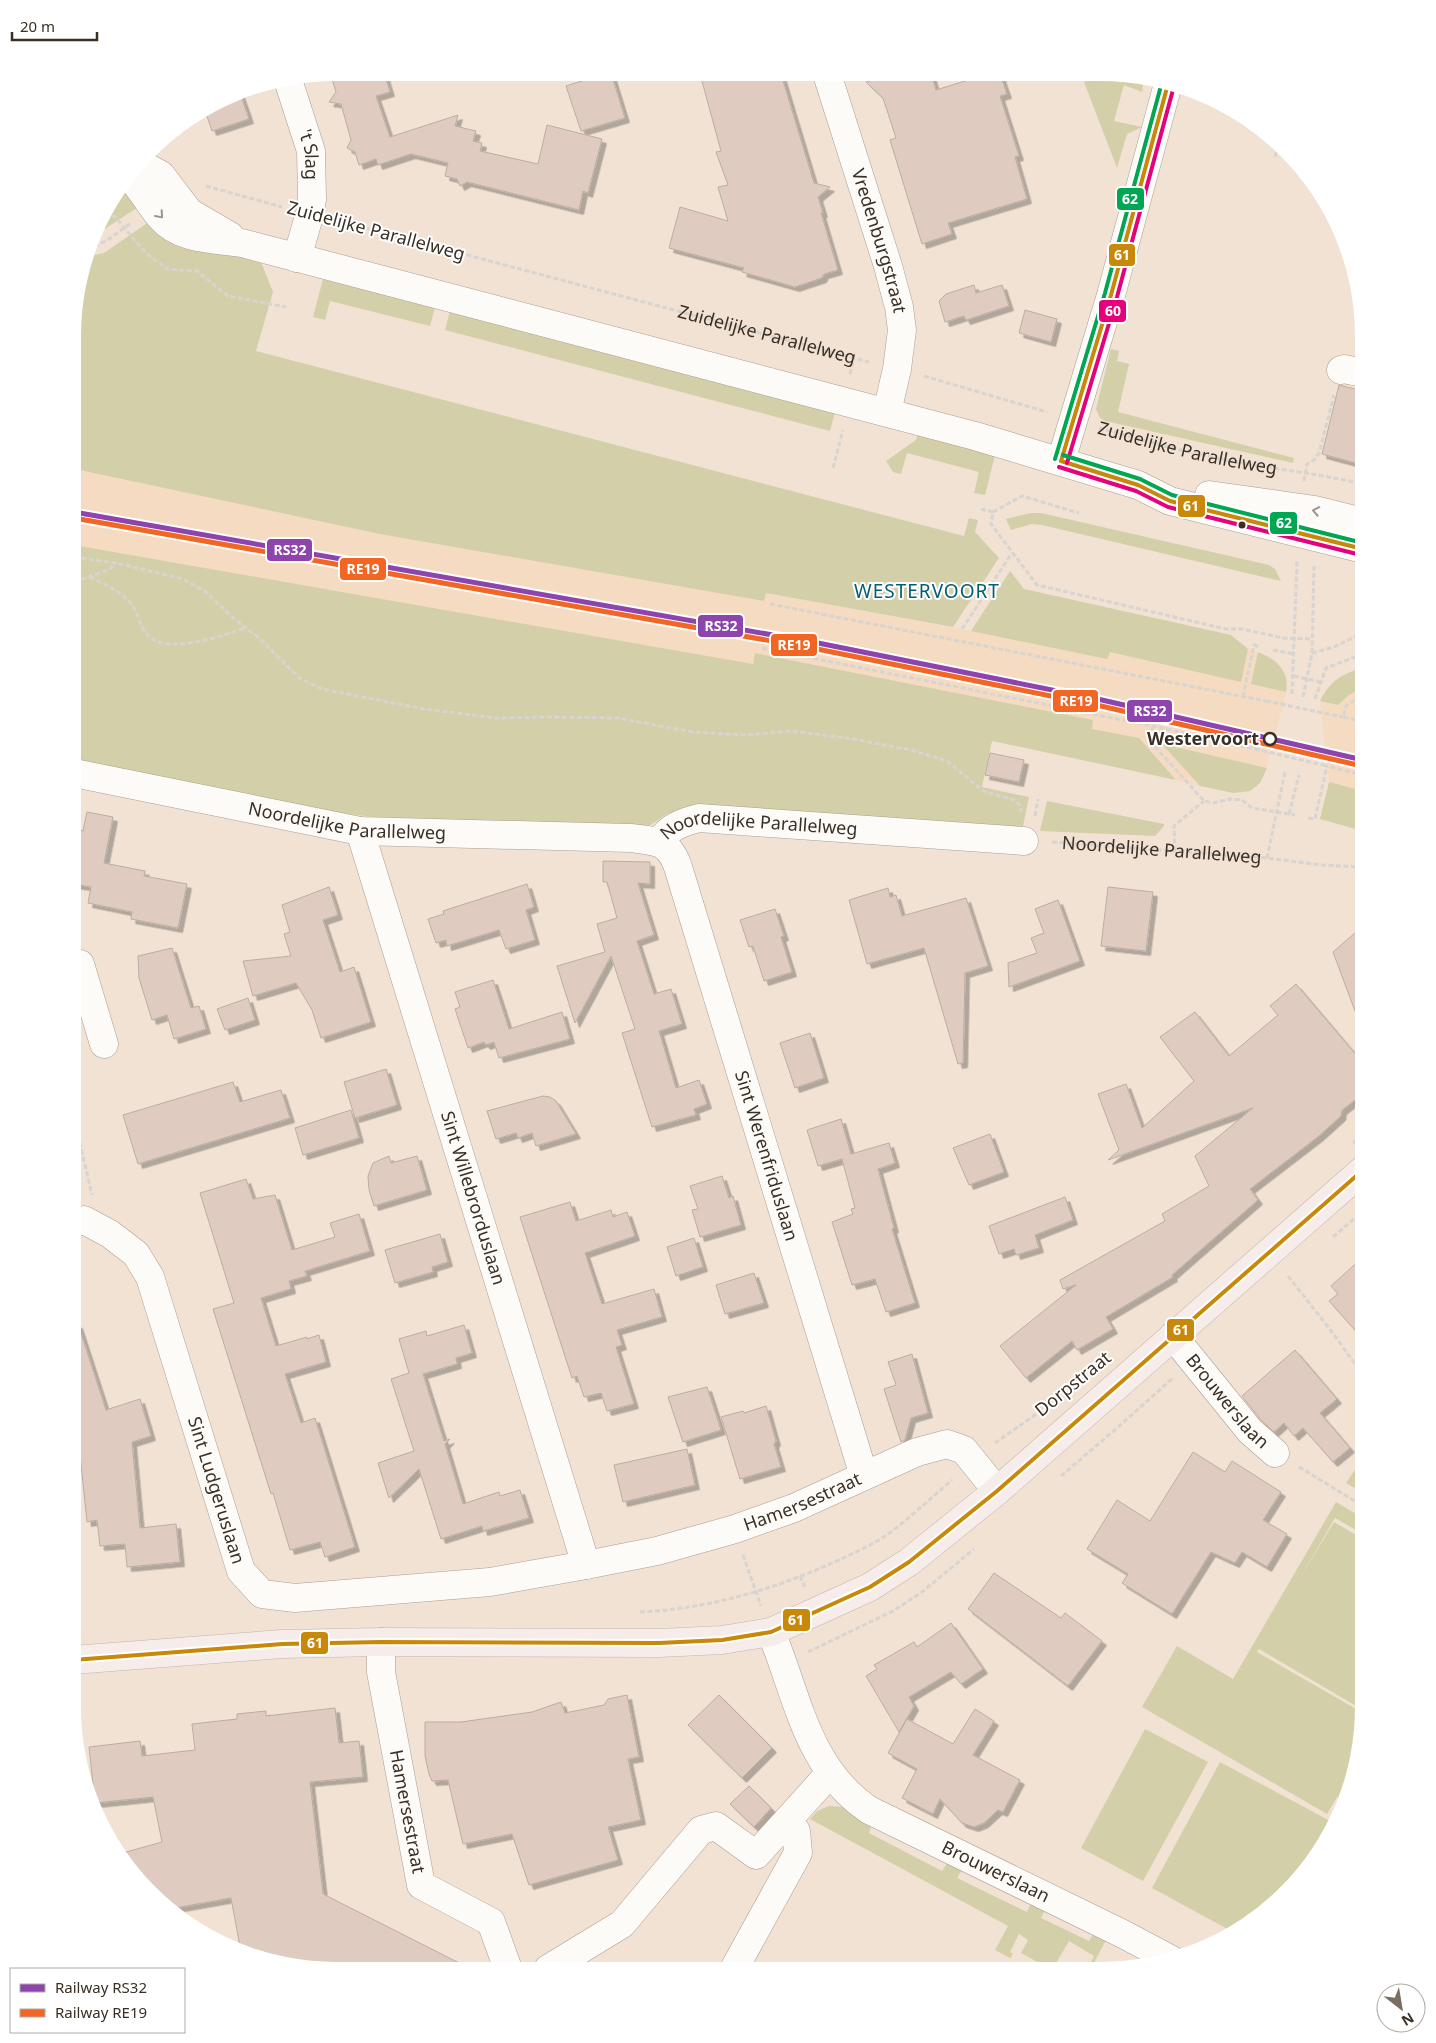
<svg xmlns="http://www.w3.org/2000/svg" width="1436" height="2043" viewBox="0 0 1436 2043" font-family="'Noto Sans',sans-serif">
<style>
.built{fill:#f4dbc2}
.green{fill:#d3d0a9}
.building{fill:#e0cbc1;stroke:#bbada4;filter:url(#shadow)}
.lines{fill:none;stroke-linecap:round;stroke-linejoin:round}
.minor-casing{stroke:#aa9e92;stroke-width:29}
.major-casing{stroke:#c6b3aa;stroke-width:29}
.path{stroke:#d8d4cf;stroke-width:3;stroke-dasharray:5 2.5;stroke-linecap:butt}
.minor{stroke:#fdfbf8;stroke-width:28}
.major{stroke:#f6edea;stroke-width:28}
.path-bridge{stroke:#d8d4cf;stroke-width:3;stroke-dasharray:5 2.5;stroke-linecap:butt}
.bus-1-casing{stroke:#fff;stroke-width:8}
.bus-2-casing{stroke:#fff;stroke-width:8}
.bus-3-casing{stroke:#fff;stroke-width:8}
.bus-1{stroke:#c88809;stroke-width:4}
.bus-2{stroke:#e5007d;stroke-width:4}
.bus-3{stroke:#00a651;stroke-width:4}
.rail-1-casing{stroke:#fff;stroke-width:9}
.rail-2-casing{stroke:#fff;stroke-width:9}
.rail-1{stroke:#8e44ad;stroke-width:5}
.rail-2{stroke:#f26522;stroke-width:5}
.oneway{stroke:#9b958e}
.bus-dot{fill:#392f24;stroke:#fff;stroke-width:2}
.stop-dot{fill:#fff;stroke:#392f24;stroke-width:2.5}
.labels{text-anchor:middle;stroke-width:4;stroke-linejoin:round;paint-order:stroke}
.street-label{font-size:18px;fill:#392f24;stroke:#fff}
.stop-label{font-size:18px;font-weight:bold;fill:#392f24;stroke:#fff;text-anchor:end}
.neighbourhood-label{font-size:19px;letter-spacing:1px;fill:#025e72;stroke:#fff}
.line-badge{stroke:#fff;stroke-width:2}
.badge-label{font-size:14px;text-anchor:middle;font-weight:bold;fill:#fff}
</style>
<defs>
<filter id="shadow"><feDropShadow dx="4.5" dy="4.5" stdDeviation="0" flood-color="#0004"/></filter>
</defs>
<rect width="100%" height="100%" fill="#f1e2d3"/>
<path class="built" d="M75,448L766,593L971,631L1010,571L1024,589L1231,635L1248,649L1272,658L1278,663L1286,676L1287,684L1286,692L1264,776L1256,787L1241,793L1200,786L1176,780L1139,739L1092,729L1093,720L755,653L753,664L74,545Z
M1363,668V831L1320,819L1329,782L1320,701L1332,683L1340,676Z"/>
<path class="green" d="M1099,75H1135L1144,77L1142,92L1124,85L1114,121L1142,127L1127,134L1117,168L1084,82Z
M121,188L140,206L97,234L108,204Z
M153,219L189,244L261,262L273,292L256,351L964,536L969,518L978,520L975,532L999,558L953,627L766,593L764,601L380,534L75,469V301L90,256L104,253Z
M323,279L435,307L430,326L330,301L325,320L313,317Z
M450,311L835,412L830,431L445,330Z
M1111,349L1119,351L1117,361L1129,364L1118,412L1294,458L1293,463L1105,421L1100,418L1096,409Z
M918,434L995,455L985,495L974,493L979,472L907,453L901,474L893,472L886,461L916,440Z
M1031,513H1041L1269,565L1275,569L1281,581L1042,525L1032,524L1011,530L1006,519Z
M74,545L753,664L755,653L1093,720L1092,729L1139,738L1176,780L992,741L982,787L1029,797L1022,831L686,809L667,814L649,826L637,828L374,817L340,813L74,761Z
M1010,571L1024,589L1231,635L1248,649L1241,682L1110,652L1107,659L971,631Z
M1258,652C1277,660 1290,671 1286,692L1251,684Z
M1363,668V687L1349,695L1338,705L1320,701C1329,682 1343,673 1363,668Z
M1162,744L1267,768L1260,783L1250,791L1233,793L1200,786Z
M1329,782L1363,791V831L1320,819Z
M1047,801L1164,824V826L1155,836L1040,831Z
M1363,1458V1493L1346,1483Z
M1336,1502L1363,1518V1534L1335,1518L1299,1580L1334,1522L1363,1539V1710L1259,1649L1257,1652L1363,1713V1725L1349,1792L1345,1801L1337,1797L1327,1814L1142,1707L1177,1646L1233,1679Z
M1145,1729L1208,1762L1143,1881L1081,1848Z
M1220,1762L1334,1823L1319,1854L1274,1905L1233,1932L1152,1888Z
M829,1806L843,1807L872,1824L869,1833L942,1871L948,1862L962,1870L957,1878L1027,1912L1031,1903L1045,1910L1041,1918L1089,1941L1094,1933L1106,1940L1090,1970H1087L1094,1956L1069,1941L1052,1970L1021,1953L1028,1940L1019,1934L1010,1952L1013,1954L1010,1958L995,1950L1008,1926L810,1819L817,1811Z"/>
<path class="building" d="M336,72L384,73L390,92L376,96L390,137L458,115L455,126L476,131L473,141L482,143L480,151L538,164L547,125L602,139L588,193L583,191L579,210L467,182L460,186L457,179L445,176L448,163L411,154L378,165L376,159L359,165L355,152L347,148L351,140L341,104L329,102L336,92L330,73Z
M586,73H611L625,118L581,131L566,86L588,79Z
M700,74H781L814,183L830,187L818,197L823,213H821L838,270L824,274L822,278L795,287L742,272L744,268L669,248L680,207L728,221L718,187L728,185L716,152L721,151Z
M893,74H931L936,90L987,74H1000L1007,94L1000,96L1019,156L1015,157L1027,199L948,223L952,234L922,244L890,140L896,138L883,98L866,82Z
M240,93L249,119L212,131L206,113Z
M974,285L976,293L1002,285L1009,306L966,320L964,316L945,322L939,301L946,294Z
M1025,310L1057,319L1051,342L1019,333Z
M1339,385L1363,391V465L1322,454Z
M990,753L1024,760L1019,782L985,775Z
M87,812L113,817L104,863L145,871L144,876L187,884L178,928L131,919L132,912L88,903L91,887L74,884V854L79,830L83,831Z
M603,861L650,862V884L638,883L654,935L637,941L654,994L671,989L682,1024L659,1031L676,1088L699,1080L707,1104L694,1109L696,1115L652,1127L622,1033L635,1029L611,956L575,1023L557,966L605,952L597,924L617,918L607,882H603Z
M527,884L534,907L526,910L535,940L506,949L499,930L447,946L446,940L436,943L428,919L444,914L443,911Z
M329,887L338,915L323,920L340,972L354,967L371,1022L321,1038L312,1010L296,983L253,996L243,961L291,956L284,934L290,932L282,905Z
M1108,887L1153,892L1146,951L1101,946Z
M888,888L890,897L896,895L902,916L966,898L988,966L965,973L963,1063L958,1064L924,948L867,964L849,900Z
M1058,900L1080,961L1009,987L1008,963L1037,953L1031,938L1044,933L1035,909Z
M775,909L784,936L781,937L792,972L764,981L753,946L749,947L740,920Z
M1363,926V1026L1361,1027L1333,952Z
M172,948L191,1008L199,1006L206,1029L174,1039L167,1015L152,1020L139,978L138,956Z
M493,980L509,1029L562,1012L570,1039L499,1058L494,1042L486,1045L484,1042L468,1048L455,1009L460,1007L455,992Z
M1296,984L1363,1063V1094L1342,1110L1341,1116L1319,1136L1250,1189L1258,1200L1172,1275L1173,1277L1106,1317L1113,1329L1077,1350L1072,1341L1026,1378L1000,1346L1076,1285L1063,1289L1060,1280L1165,1221L1162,1214L1209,1186L1195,1156L1253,1108L1108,1160L1119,1150L1098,1094L1126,1084L1142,1128L1194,1081L1160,1037L1195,1012L1229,1056L1278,1015L1270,1006Z
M248,998L255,1020L225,1030L217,1009Z
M810,1033L824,1078L795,1088L780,1043Z
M386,1069L397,1105L355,1118L344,1082Z
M233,1082L240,1102L281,1090L290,1118L138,1164L123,1115Z
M543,1096L550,1097L556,1101L576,1134L536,1146L532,1133L518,1138L516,1133L496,1139L487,1111Z
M351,1110L359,1138L303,1155L295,1128Z
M841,1119L851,1154L889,1143L895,1163L878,1169L894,1228L892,1229L915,1303L886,1312L875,1279L852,1285L832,1222L853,1214L851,1209L855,1208L842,1159L818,1166L807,1130Z
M990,1134L1004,1172L969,1185L953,1148Z
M389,1156L391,1163L417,1156L427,1190L374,1206L369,1190L368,1176L373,1163Z
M722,1176L729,1198L733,1196L741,1225L700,1237L692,1210L698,1209L690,1186Z
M246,1179L253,1199L275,1195L292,1250L335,1237L330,1223L359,1214L370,1251L305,1271L307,1276L289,1281L291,1289L261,1298L276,1346L307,1337V1339L319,1335L326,1362L285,1374L301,1423L315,1418L355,1547L325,1557L320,1542L290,1550L273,1493L271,1494L213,1309L234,1303L200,1193Z
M1065,1197L1073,1220L1035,1235L1039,1248L1016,1255L1014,1249L999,1254L989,1226Z
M570,1202L576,1221L611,1210L613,1217L627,1212L635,1236L585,1253L602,1304L654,1289L662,1317L617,1330L622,1345L616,1347L634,1404L607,1411L601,1393L584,1397L577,1376L572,1378L520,1217Z
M440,1234L448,1262L432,1267L433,1272L395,1283L385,1250Z
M694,1238L703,1267L676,1276L667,1247Z
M1363,1257V1339L1329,1301L1338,1294L1331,1286Z
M754,1273L764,1303L725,1314L716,1285Z
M73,1324H78L106,1410L140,1399L151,1436L132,1442L140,1528L176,1524L180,1562L127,1567L125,1544L100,1546L97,1520L87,1522L78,1435L73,1436Z
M464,1325L472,1353L456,1358L457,1364L423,1374L444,1441L450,1439L445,1444L463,1504L499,1492L500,1496L520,1490L529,1518L483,1531L482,1526L441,1539L419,1469L389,1498L378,1463L414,1451L391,1379L409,1373L399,1339L426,1331L427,1336Z
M1295,1350L1337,1399L1320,1413L1350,1448L1333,1462L1303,1428L1294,1436L1284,1423L1274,1432L1261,1420L1242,1396Z
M912,1354L928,1413L911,1418L905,1440L901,1442L884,1389L896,1385L888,1362Z
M707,1387L721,1430L683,1442L668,1397Z
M766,1406L776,1441L774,1444L781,1467L740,1479L721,1417L743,1411L744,1413Z
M687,1449L695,1485L623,1502L614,1465Z
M1193,1452L1225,1472L1232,1461L1281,1492L1263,1520L1287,1534L1267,1567L1242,1552L1235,1563L1211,1552L1172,1614L1122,1583L1128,1574L1087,1549L1117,1500L1150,1521Z
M994,1573L1061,1618L1065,1613L1102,1641L1068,1686L968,1609Z
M951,1623L983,1669L961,1684L951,1672L909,1697L914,1706L899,1732L866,1676L877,1669L874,1665L914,1642L917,1647Z
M627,1695L639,1757L628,1759L641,1820L608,1827L618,1860L529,1885L512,1834L463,1844L448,1780L432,1781L429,1774L425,1756V1722H461L532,1712L561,1702L565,1713L604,1705L608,1699Z
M719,1695L772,1748L742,1778L688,1725Z
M335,1708L339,1743L359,1741L363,1777L310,1782L323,1894L471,1969L302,1968L241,1952L231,1898L169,1909L127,1868L119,1854L162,1842L153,1797L95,1803L89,1747L140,1741L142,1756L195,1750L192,1724L237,1719V1714L266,1711V1716Z
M975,1709L994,1721L973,1755L1020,1780L1003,1812L998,1810L984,1823L974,1827L962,1823L940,1799L933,1814L902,1798L917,1769L888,1753L907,1719L953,1744Z
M749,1786L771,1808L754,1827L730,1804Z"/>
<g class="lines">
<defs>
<g id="minor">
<path id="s4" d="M827,74L888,266L899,307L902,330L897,369L887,412"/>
<path id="s5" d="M288,80L311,151L312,199L310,213L297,258"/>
<path d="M141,164L161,175L189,212L230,236"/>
<path d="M130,177C142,190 150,205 161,218C180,240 215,239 242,243L975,436L1138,485L1170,501L1363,549"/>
<path d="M1341,370L1344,369L1363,373"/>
<path d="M1061,461L1111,295L1168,84"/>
<path d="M1209,495L1315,510L1363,522"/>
<path id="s6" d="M74,773L360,831L630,838C655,841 669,840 678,867L864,1476"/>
<path id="s7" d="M360,831L586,1565"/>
<path id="s8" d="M659,841C672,826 680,823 699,818L1024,841"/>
<path d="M74,962L80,964L104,1044"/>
<path id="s9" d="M73,1223L84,1220L110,1234L136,1254L150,1277L241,1571L262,1594L295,1598L490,1582L586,1565L657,1551L735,1529L794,1508L917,1452L947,1444L964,1450L997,1491"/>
<path id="s10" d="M1173,1336L1250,1431L1275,1453"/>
<path id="s11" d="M771,1632C798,1697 807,1768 869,1810L1123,1934L1170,1959"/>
<path id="s12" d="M381,1642V1672L421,1885L491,1922L508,1969"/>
<path d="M548,1969L622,1924L701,1830L716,1826L756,1855L830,1773"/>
<path d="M734,1969L798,1853L796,1831L788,1820"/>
</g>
<path id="major" d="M73,1660L282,1644L381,1642L659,1643L722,1640L771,1632L870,1587L909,1562L997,1491L1363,1170"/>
</defs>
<use href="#minor" class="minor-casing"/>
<use href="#major" class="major-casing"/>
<g class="path">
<path d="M1275,157L1278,145"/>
<path d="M206,186L282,207"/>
<path d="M105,212L115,217L146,253L167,269L197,271L228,296L286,307"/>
<path id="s1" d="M336,220L869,362"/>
<path d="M94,246L106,241L131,223"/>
<path d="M850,374L854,357"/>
<path d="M924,376L1047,412"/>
<path id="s2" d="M1099,428C1147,441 1194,455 1243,463C1283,470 1324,475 1363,484"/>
<path d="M833,468L843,430"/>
<path d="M1304,481L1307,464L1314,460L1319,453L1334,395"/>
<path d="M981,509L993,512L991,524L1037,585L1226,629H1242L1283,638L1312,639"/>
<path d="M993,512L1022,496L1079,513"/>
<path d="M74,557L116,563L183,579L206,592L233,618L258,637L299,678L322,689L424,709L496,718L551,717L618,718L693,732L744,735L792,731L854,739L911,750L947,761L983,791L1014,800L1020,805L1021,812"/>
<path d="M90,577C104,584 126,593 134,608C140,619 140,629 151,638C170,653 224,636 245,628"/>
<path d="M74,582L109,570L116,563"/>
<path d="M770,604L1266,701"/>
<path d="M962,629L1012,553"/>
<path d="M762,648L1153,726L1255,749"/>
<path d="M1273,650L1294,654"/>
<path d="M1312,653L1334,647L1363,633"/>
<path d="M1294,676L1321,682"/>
<path d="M1292,694L1297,561"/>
<path d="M1243,697L1254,645L1260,647"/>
<path d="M1303,697L1312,653L1314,566"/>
<path d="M1315,699L1326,668L1363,654"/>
<path d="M1363,722L1343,717L1346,706L1363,694"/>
<path d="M1153,726L1150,741L1204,801L1213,803L1230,799L1242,800L1252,808L1295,815"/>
<path d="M1323,765L1363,775"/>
<path d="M1289,814L1299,775"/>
<path d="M1035,816L1038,799"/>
<path d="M1308,818L1315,819L1327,766"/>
<path id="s3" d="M1052,842L1267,858L1321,865L1363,867"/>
<path d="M1175,851L1174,826L1204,801"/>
<path d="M1267,858L1285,772"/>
<path d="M73,1113L92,1195"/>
<path d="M1353,1143L1363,1133"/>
<path d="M1333,1237L1363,1211"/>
<path d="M1288,1276L1329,1328L1363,1375"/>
<path d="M995,1443L1045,1408"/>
<path d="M1299,1467L1363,1506"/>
<path d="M1061,1476L1117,1428L1173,1378"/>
<path d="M743,1555L761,1606"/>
<path d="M800,1576L805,1587"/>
<path d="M640,1612C709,1609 779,1588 841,1559C858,1551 876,1543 891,1532C912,1516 932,1497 952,1480"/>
<path d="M808,1652L893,1611L922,1592L974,1549"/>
</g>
<use href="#minor" class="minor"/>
<use href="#major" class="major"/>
<path class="path-bridge" d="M1266,701L1343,717
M1255,749L1323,765"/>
<defs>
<path id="bus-1" d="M1168,84L1111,295L1061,461L1138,485L1170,501L1363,549
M73,1660L282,1644L381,1642L659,1643L722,1640L771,1632L870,1587L909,1562L997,1491L1363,1170"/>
<path id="bus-2" d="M1067,463L1117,297L1174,86
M1059,467L1136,491L1168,507L1361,555"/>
<path id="bus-3" d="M1063,455L1140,479L1172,495L1363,543
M1055,459L1105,293L1162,82"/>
</defs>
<use href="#bus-1" class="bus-1-casing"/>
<use href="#bus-2" class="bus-2-casing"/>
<use href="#bus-3" class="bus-3-casing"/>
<use href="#bus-1" class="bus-1"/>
<use href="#bus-2" class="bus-2"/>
<use href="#bus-3" class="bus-3"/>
<defs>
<path id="rail-1" d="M74,512L818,643L1102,700L1363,760"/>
<path id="rail-2" d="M74,518L817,649L1101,706L1362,766"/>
</defs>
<use href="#rail-1" class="rail-1-casing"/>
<use href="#rail-2" class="rail-2-casing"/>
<use href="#rail-1" class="rail-1"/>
<use href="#rail-2" class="rail-2"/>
</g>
<defs><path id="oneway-chevron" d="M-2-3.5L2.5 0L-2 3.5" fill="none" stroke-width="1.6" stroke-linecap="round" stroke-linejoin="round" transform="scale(1.25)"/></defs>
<g class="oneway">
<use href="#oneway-chevron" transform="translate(160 215) rotate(49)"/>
<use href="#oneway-chevron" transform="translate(1316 511) rotate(-169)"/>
</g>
<circle class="bus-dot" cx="1242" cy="525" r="4.5"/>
<circle class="stop-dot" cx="1270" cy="739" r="6"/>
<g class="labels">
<g class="street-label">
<text dy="6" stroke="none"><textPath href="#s5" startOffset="78">'t Slag</textPath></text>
<text transform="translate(376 231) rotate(15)" y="6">Zuidelijke Parallelweg</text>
<text dy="6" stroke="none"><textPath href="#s4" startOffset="175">Vredenburgstraat</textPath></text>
<text dy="6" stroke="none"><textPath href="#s1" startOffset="446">Zuidelijke Parallelweg</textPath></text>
<text dy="6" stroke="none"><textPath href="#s2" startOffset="91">Zuidelijke Parallelweg</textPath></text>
<text dy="6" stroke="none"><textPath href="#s6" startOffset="278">Noordelijke Parallelweg</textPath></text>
<text dy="6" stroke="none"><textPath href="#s8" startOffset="106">Noordelijke Parallelweg</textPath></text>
<text dy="6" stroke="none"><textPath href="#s3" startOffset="110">Noordelijke Parallelweg</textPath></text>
<text dy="6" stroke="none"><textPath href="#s6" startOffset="925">Sint Werenfriduslaan</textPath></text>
<text dy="6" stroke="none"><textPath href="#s7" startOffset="384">Sint Willebrorduslaan</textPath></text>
<text transform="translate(1073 1384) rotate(-39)" y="6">Dorpstraat</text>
<text dy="6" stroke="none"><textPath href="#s10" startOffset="85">Brouwerslaan</textPath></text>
<text dy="6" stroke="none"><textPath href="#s9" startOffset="324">Sint Ludgeruslaan</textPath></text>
<text dy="6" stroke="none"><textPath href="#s9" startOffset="992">Hamersestraat</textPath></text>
<text dy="6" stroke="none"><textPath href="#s12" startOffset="172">Hamersestraat</textPath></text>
<text dy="6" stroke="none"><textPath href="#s11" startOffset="348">Brouwerslaan</textPath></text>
</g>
<g class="stop-label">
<text x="1259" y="745">Westervoort</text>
</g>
<g class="neighbourhood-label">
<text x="927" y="598">WESTERVOORT</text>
</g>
</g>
<path d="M0 0H1436V2043H0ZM336 81H1100A255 255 0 0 1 1355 336V1707A255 255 0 0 1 1100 1962H336A255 255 0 0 1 81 1707V336A255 255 0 0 1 336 81Z" fill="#fff" fill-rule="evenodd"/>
<g class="line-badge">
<rect x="1116" y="187" width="29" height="24" rx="5" fill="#00a651"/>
<rect x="1108" y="243" width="28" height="24" rx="5" fill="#c88809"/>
<rect x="1098" y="299" width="29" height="24" rx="5" fill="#e5007d"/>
<rect x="1177" y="494" width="29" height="24" rx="5" fill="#c88809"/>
<rect x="1269" y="511" width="29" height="24" rx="5" fill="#00a651"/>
<rect x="266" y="538" width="47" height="24" rx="5" fill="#8e44ad"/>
<rect x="339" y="557" width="48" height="24" rx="5" fill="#f26522"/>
<rect x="697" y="614" width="47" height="24" rx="5" fill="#8e44ad"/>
<rect x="770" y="633" width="48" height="24" rx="5" fill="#f26522"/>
<rect x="1052" y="689" width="47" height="24" rx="5" fill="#f26522"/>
<rect x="1126" y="699" width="47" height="24" rx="5" fill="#8e44ad"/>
<rect x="1166" y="1318" width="29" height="24" rx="5" fill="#c88809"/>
<rect x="782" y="1608" width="29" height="24" rx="5" fill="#c88809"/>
<rect x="300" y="1631" width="29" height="24" rx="5" fill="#c88809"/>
</g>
<g class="badge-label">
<text x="1130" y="204">62</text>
<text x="1122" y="260">61</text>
<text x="1113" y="316">60</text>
<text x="1191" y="511">61</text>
<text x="1284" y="528">62</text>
<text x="290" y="555">RS32</text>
<text x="363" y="574">RE19</text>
<text x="721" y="631">RS32</text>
<text x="794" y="650">RE19</text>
<text x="1076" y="706">RE19</text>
<text x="1150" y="716">RS32</text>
<text x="1181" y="1335">61</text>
<text x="796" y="1625">61</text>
<text x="315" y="1648">61</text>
</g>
<rect x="10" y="1968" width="175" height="65" fill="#ffffff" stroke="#b0aca7"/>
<rect x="20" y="1984" width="25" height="8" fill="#8e44ad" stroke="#b0aca7"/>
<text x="55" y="1993" font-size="15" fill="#392f24">Railway RS32</text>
<rect x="20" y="2009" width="25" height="8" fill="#f26522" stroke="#b0aca7"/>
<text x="55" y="2018" font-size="15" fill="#392f24">Railway RE19</text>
<g transform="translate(1401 2008) rotate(149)"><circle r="24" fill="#ffffff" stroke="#b0aca7"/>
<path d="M0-4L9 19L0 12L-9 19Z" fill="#796e61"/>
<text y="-8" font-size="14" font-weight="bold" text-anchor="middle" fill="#392f24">N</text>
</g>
<path d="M12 32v8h85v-8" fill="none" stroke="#392f24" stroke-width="2.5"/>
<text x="20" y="32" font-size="15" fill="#392f24" stroke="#ffffff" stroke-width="4" paint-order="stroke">20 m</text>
</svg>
